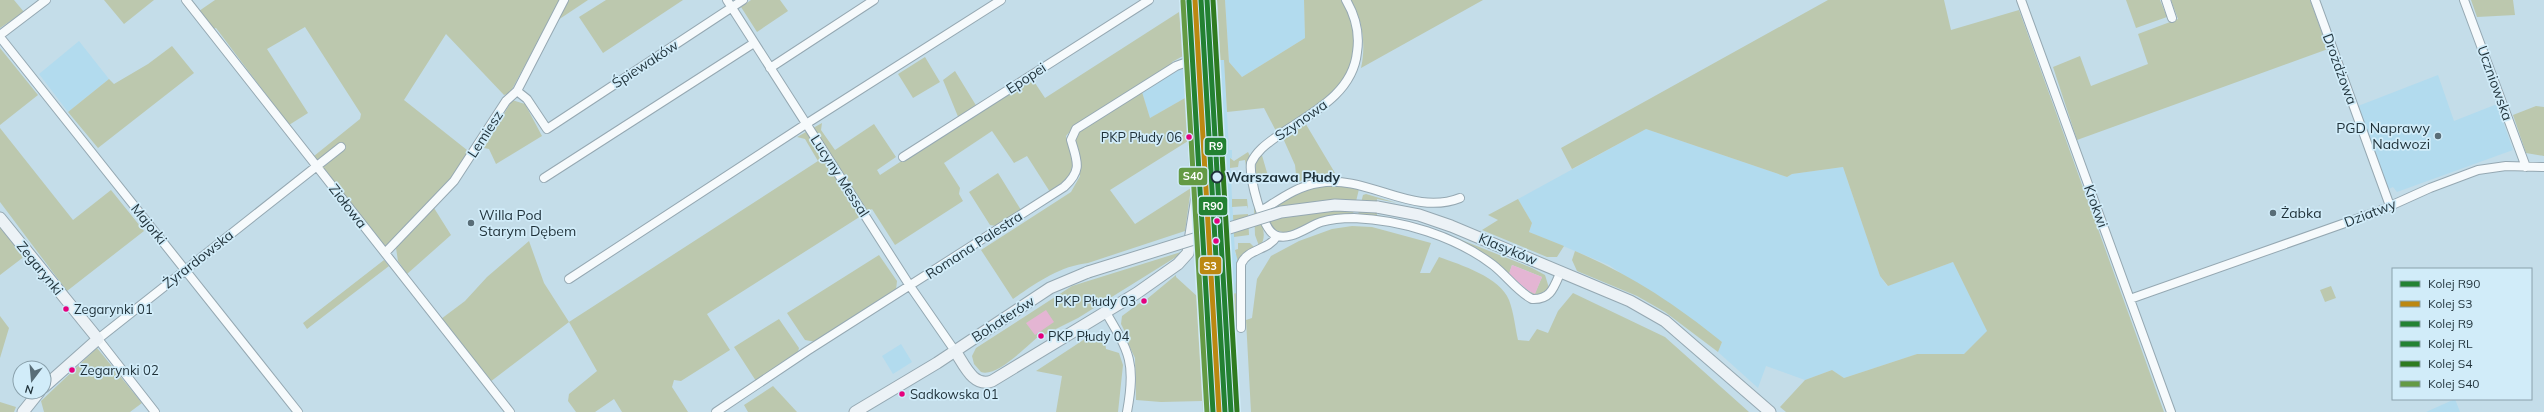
<svg xmlns="http://www.w3.org/2000/svg" width="2544" height="412" viewBox="0 0 2544 412" font-family="Mulish,sans-serif">
<style>
.built{fill:#b2dbee}
.green{fill:#bcc8ae}
.water{fill:#e4b5d3}
.lines{fill:none;stroke-linecap:round;stroke-linejoin:round}
.street-casing{stroke:#95a8b2;stroke-width:10}
.secondary-casing{stroke:#95a8b2;stroke-width:13}
.street{stroke:#f6fafc;stroke-width:8}
.secondary{stroke:#ecf2f6;stroke-width:11}
.secondary-bridge-casing{stroke:#95a8b2;stroke-width:13;stroke-linecap:butt}
.secondary-bridge{stroke:#ecf2f6;stroke-width:11}
.rail-1-casing{stroke:#d1ecf9;stroke-width:8}
.rail-2-casing{stroke:#d1ecf9;stroke-width:8}
.rail-3-casing{stroke:#d1ecf9;stroke-width:8}
.rail-4-casing{stroke:#d1ecf9;stroke-width:8}
.rail-5-casing{stroke:#d1ecf9;stroke-width:8}
.rail-6-casing{stroke:#d1ecf9;stroke-width:8}
.rail-1{stroke:#238132;stroke-width:5}
.rail-2{stroke:#bc8811;stroke-width:5}
.rail-3{stroke:#238132;stroke-width:5}
.rail-4{stroke:#238132;stroke-width:5}
.rail-5{stroke:#2f7b20;stroke-width:5}
.rail-6{stroke:#649a44;stroke-width:5}
.poi-dot{fill:#596d77;stroke:#d1ecf9;stroke-width:1.5}
.bus-dot{fill:#e5007d;stroke:#d1ecf9;stroke-width:1.5}
.stop-dot{fill:#d1ecf9;stroke:#1f3139;stroke-width:2}
.labels{text-anchor:middle;stroke-width:3.5;stroke-linejoin:round;paint-order:stroke}
.bus-label{font-size:13px;fill:#1f3139;stroke:#d1ecf9;text-anchor:start}
.street-label{font-size:14px;fill:#1f3139;stroke:#d1ecf9}
.poi-label{font-size:14px;fill:#1f3139;stroke:#d1ecf9;text-anchor:start}
.stop-label{font-size:14px;font-weight:bold;fill:#1f3139;stroke:#d1ecf9;text-anchor:start}
.line-badge{stroke:#d1ecf9;stroke-width:1.5}
.badge-label{font-size:11px;text-anchor:middle;font-weight:bold;fill:#fff}
</style>
<rect width="100%" height="100%" fill="#c4dde9"/>
<path class="built" d="M1197,0H1217L1220,60H1224L1229,150H1232V158L1230,159L1235,254H1237L1238,262L1236,294H1233L1240,412H1221L1214,295H1210L1207,271V263H1209L1203,160L1200,159V152H1203Z
M1225,0H1304L1305,38L1242,77L1229,62Z
M79,41L109,79L68,112L39,74Z
M1183,67L1185,98L1150,118L1142,92Z
M2438,75L2454,121L2497,104L2513,150L2397,192L2393,187L2389,189L2358,106Z
M1646,129L1787,177L1792,174L1843,167L1880,276L1887,286L1953,262L1988,331L1964,354H1917L1844,378L1832,370L1805,380L1766,366L1758,388L1718,352L1722,342L1609,265L1529,232L1532,223L1518,199Z
M901,344L912,362L893,374L882,356Z
M2455,399L2460,412H2426Z"/>
<path class="green" d="M0,0H14L24,12L0,28Z
M104,0H154L124,24Z
M215,0H560L510,93L504,95L446,34L404,100L472,154L453,180L389,247L383,244L314,156L360,119L361,114L305,27L267,49L308,113L289,125L216,28L213,29L199,11Z
M568,0H588L555,22Z
M606,0H683L603,53L579,17Z
M751,0H780L788,11L757,32L741,7Z
M1191,0H1197L1200,62L1197,50H1193Z
M1217,0H1225L1229,62L1242,77L1305,38L1304,0H1344C1349,14 1355,30 1355,45C1356,88 1307,112 1277,133L1264,108L1227,112L1224,60H1220Z
M1351,0H1483L1361,68C1366,46 1363,20 1351,0Z
M1828,0H1944L1951,30L2019,10L2164,412H1786L1780,407L1805,380L1832,370L1844,378L1917,354H1964L1987,331L1953,262L1888,286L1880,276L1843,167L1792,174L1787,177L1646,129L1572,169L1561,148Z
M2126,0H2160L2167,17L2136,28Z
M2171,0H2310L2328,49L2077,140L2053,67L2080,56L2091,86L2148,64L2138,34L2178,19Z
M2471,0H2513L2515,15L2477,17Z
M1179,12L1183,56L1172,62L1170,69L1072,129L1066,136L1073,162L1069,180L1050,192L1027,156L1014,163L992,131L944,163L960,188L959,194L963,201L895,245L872,209L707,314L730,350L681,381L674,380L672,387L688,412H622L614,399L595,412H576L568,401L569,394L597,371L569,322L490,382L441,319L465,301L487,277L529,241L544,283L569,322L818,161L805,139L797,137L822,123L821,130L835,150L874,124L896,157L877,170L880,175L1031,77L1045,98Z
M172,46L194,73L98,148L68,112L109,79L114,84L148,64Z
M0,48L38,95L0,125Z
M1194,55L1197,57L1198,65L1203,191H1201Z
M925,57L940,82L913,98L898,74Z
M955,71L977,107L959,119L943,80Z
M1142,92L1150,118L1185,98L1188,141L1110,190L1135,224L1191,188L1185,231L1088,263C1060,266 1036,283 1013,299L981,250L1071,192L1080,176V155L1075,148L1074,139L1077,133Z
M512,100L525,104L542,136L496,164L489,149L484,148Z
M2536,106L2544,107V156L2526,153L2513,115Z
M1304,121L1335,173L1311,176L1297,183L1295,165L1282,136Z
M0,128L73,220L111,190L144,231L67,291L0,202Z
M1248,152L1250,156L1248,177L1245,160L1239,161L1238,167L1230,168V158L1234,161Z
M1261,152L1268,176L1254,181L1257,154Z
M998,173L1021,210L996,226L990,225L969,192Z
M1332,185L1359,189L1353,214L1330,216L1286,233L1275,230L1268,222C1275,197 1309,188 1332,185Z
M1366,194L1397,203L1377,199V215L1434,229L1532,268L1545,275L1549,288L1541,295H1533L1527,291L1535,293L1542,277L1512,265L1509,274L1488,257L1460,240L1358,215L1363,195Z
M1232,199H1247L1248,209L1247,206L1232,207Z
M1518,199L1532,223L1529,232L1564,246L1557,257H1547L1482,230L1498,220L1488,215Z
M1256,206C1259,217 1270,238 1259,246L1255,235L1254,208Z
M434,208L451,235L407,274L398,261L396,248Z
M1248,214L1249,235L1234,237L1233,215Z
M0,226L25,256L0,275Z
M1352,226L1372,227L1431,243L1420,273H1430L1439,257C1461,265 1500,277 1509,300C1514,313 1515,327 1518,340L1529,341L1537,329L1548,333L1558,311L1573,293L1665,337L1749,412H1251L1246,320L1252,318L1257,279L1271,256L1299,241L1332,229Z
M1238,243H1250L1254,247C1227,261 1238,303 1238,329H1236L1233,294L1236,293V262H1238L1235,250L1238,249Z
M1575,251C1631,275 1675,304 1722,342L1718,352L1665,312L1637,296L1577,271L1572,260Z
M1181,252L1176,257L1078,318L1044,335L1043,333C1030,342 998,378 981,372L974,364L972,356L976,348L1072,286Z
M879,255L897,281L896,290L816,342L805,340L787,313Z
M384,260L389,266L307,329L303,323Z
M1204,262H1209L1207,263L1210,294H1214L1221,412H1203L1202,401L1161,402L1136,400L1135,358L1123,333L1125,332L1121,324L1122,316L1141,302L1148,300L1147,299L1176,275V277L1198,297L1200,315H1203V310H1208Z
M2331,286L2336,298L2325,302L2320,290Z
M0,316L9,328L0,358Z
M779,319L799,348L797,355L756,381L734,347Z
M1094,333L1104,335L1106,349L1119,353L1123,365L1118,412H1056L1062,376L1036,371Z
M97,348L142,403L130,412H44L41,401Z
M773,386L797,412H748L744,405Z
M0,402L16,407L14,412H0Z"/>
<path class="water" d="M1512,265L1542,277L1535,294L1527,290L1509,274Z
M1046,310L1054,322L1035,335L1026,323Z"/>
<g class="lines">
<defs>
<path id="street" d="M186,0L510,412
M727,0L910,286L955,351
M1346,0C1356,17 1360,33 1357,52C1353,94 1310,114 1279,135C1268,143 1257,150 1251,163C1249,177 1262,229 1275,235C1289,242 1307,227 1321,222C1331,219 1342,218 1354,218C1402,220 1455,236 1493,265C1507,276 1517,291 1532,299C1551,300 1554,287 1561,271
M2021,0L2171,412
M2166,0L2172,18
M2315,0L2390,206
M2464,0L2526,167
M0,35L46,0
M0,37L298,412
M770,68L874,0
M517,91L527,99L547,129L743,0
M903,157L1149,0
M544,178L754,43
M1261,211C1279,200 1297,186 1319,183C1367,174 1412,217 1460,198
M385,253L454,181L506,101L517,91L564,0
M569,279L806,124L1001,0
M2130,299L2379,211L2430,188L2478,170L2506,166L2544,167
M1105,311C1130,353 1136,363 1127,412
M1241,328V264C1248,248 1268,251 1277,236
M155,412L98,339L341,147
M716,412L807,351L1064,187C1083,170 1077,161 1071,140L1076,129L1176,66L1190,61"/>
<path id="secondary" d="M1377,207L1419,215L1451,226L1630,301L1665,321L1770,412
M0,218L98,339L44,387
M955,351C964,364 973,388 992,381L1137,293L1178,264L1188,253L1197,197L1186,0
M23,412L39,392
M855,412L937,363L1050,288L1088,272"/>
</defs>
<use href="#street" class="street-casing"/>
<use href="#secondary" class="secondary-casing"/>
<use href="#street" class="street"/>
<use href="#secondary" class="secondary"/>
<defs>
<path id="secondary-bridge" d="M1088,272L1281,212L1335,205L1377,207"/>
</defs>
<use href="#secondary-bridge" class="secondary-bridge-casing"/>
<use href="#secondary-bridge" class="secondary-bridge"/>
<defs>
<path id="rail-1" d="M1201,0L1225,412"/>
<path id="rail-2" d="M1195,0L1219,412"/>
<path id="rail-3" d="M1207,0L1231,412"/>
<path id="rail-4" d="M1189,1L1213,412"/>
<path id="rail-5" d="M1213,0L1237,411"/>
<path id="rail-6" d="M1183,1L1207,412"/>
</defs>
<use href="#rail-1" class="rail-1-casing"/>
<use href="#rail-2" class="rail-2-casing"/>
<use href="#rail-3" class="rail-3-casing"/>
<use href="#rail-4" class="rail-4-casing"/>
<use href="#rail-5" class="rail-5-casing"/>
<use href="#rail-6" class="rail-6-casing"/>
<use href="#rail-1" class="rail-1"/>
<use href="#rail-2" class="rail-2"/>
<use href="#rail-3" class="rail-3"/>
<use href="#rail-4" class="rail-4"/>
<use href="#rail-5" class="rail-5"/>
<use href="#rail-6" class="rail-6"/>
</g>
<g class="poi-dot">
<circle cx="2438" cy="136" r="4"/>
<circle cx="2273" cy="213" r="4"/>
<circle cx="471" cy="223" r="4"/>
</g>
<g class="bus-dot">
<circle cx="1189" cy="137" r="3.5"/>
<circle cx="1217" cy="221" r="3.5"/>
<circle cx="1216" cy="241" r="3.5"/>
<circle cx="1144" cy="301" r="3.5"/>
<circle cx="66" cy="309" r="3.5"/>
<circle cx="1041" cy="336" r="3.5"/>
<circle cx="72" cy="370" r="3.5"/>
<circle cx="902" cy="394" r="3.5"/>
</g>
<circle class="stop-dot" cx="1217" cy="177" r="5.5"/>
<g class="labels">
<g class="bus-label">
<text x="1182" y="142" text-anchor="end">PKP Płudy 06</text>
<text x="1136" y="306" text-anchor="end">PKP Płudy 03</text>
<text x="74" y="314">Zegarynki 01</text>
<text x="1048" y="341">PKP Płudy 04</text>
<text x="80" y="375">Zegarynki 02</text>
<text x="910" y="399">Sadkowska 01</text>
</g>
<g class="street-label">
<text transform="translate(645 64) rotate(-33)" y="5">Śpiewaków</text>
<text transform="translate(2340 69) rotate(70)" y="5">Drożdżowa</text>
<text transform="translate(1026 78) rotate(-33)" y="5">Epopei</text>
<text transform="translate(2495 83) rotate(70)" y="5">Uczniowska</text>
<text transform="translate(1301 120) rotate(-35)" y="5">Szynowa</text>
<text transform="translate(485 134) rotate(-57)" y="5">Lemiesz</text>
<text transform="translate(840 176) rotate(57)" y="5">Lucyny Messal</text>
<text transform="translate(348 206) rotate(52)" y="5">Ziołowa</text>
<text transform="translate(2096 206) rotate(70)" y="5">Krokwi</text>
<text transform="translate(2370 213) rotate(-21)" y="5">Dziatwy</text>
<text transform="translate(149 224) rotate(51)" y="5">Majorki</text>
<text transform="translate(974 245) rotate(-33)" y="5">Romana Palestra</text>
<text transform="translate(1508 249) rotate(22)" y="5">Klasyków</text>
<text transform="translate(198 259) rotate(-38)" y="5">Żyrardowska</text>
<text transform="translate(40 268) rotate(51)" y="5">Zegarynki</text>
<text transform="translate(1003 319) rotate(-33)" y="5">Bohaterów</text>
</g>
<g class="poi-label">
<text x="2430" y="133" text-anchor="end">PGD Naprawy<tspan x="2430" dy="16">Nadwozi</tspan></text>
<text x="2281" y="218">Żabka</text>
<text x="479" y="220">Willa Pod<tspan x="479" dy="16">Starym Dębem</tspan></text>
</g>
<g class="stop-label">
<text x="1226" y="182">Warszawa Płudy</text>
</g>
</g>
<g class="line-badge">
<rect x="1204" y="137" width="23" height="19" rx="4" fill="#238132"/>
<rect x="1178" y="167" width="30" height="19" rx="4" fill="#649a44"/>
<rect x="1198" y="196" width="30" height="20" rx="4" fill="#238132"/>
<rect x="1199" y="256" width="23" height="19" rx="4" fill="#bc8811"/>
</g>
<g class="badge-label">
<text x="1216" y="150">R9</text>
<text x="1193" y="180">S40</text>
<text x="1213" y="210">R90</text>
<text x="1210" y="270">S3</text>
</g>
<rect x="2392" y="268" width="140" height="132" fill="#d1ecf9" stroke="#8aa1ac"/>
<rect x="2400" y="281" width="20" height="6" fill="#238132" stroke="#8aa1ac"/>
<text x="2428" y="288" font-size="12" fill="#1f3139">Kolej R90</text>
<rect x="2400" y="301" width="20" height="6" fill="#bc8811" stroke="#8aa1ac"/>
<text x="2428" y="308" font-size="12" fill="#1f3139">Kolej S3</text>
<rect x="2400" y="321" width="20" height="6" fill="#238132" stroke="#8aa1ac"/>
<text x="2428" y="328" font-size="12" fill="#1f3139">Kolej R9</text>
<rect x="2400" y="341" width="20" height="6" fill="#238132" stroke="#8aa1ac"/>
<text x="2428" y="348" font-size="12" fill="#1f3139">Kolej RL</text>
<rect x="2400" y="361" width="20" height="6" fill="#2f7b20" stroke="#8aa1ac"/>
<text x="2428" y="368" font-size="12" fill="#1f3139">Kolej S4</text>
<rect x="2400" y="381" width="20" height="6" fill="#649a44" stroke="#8aa1ac"/>
<text x="2428" y="388" font-size="12" fill="#1f3139">Kolej S40</text>
<g transform="translate(32 380) rotate(196)"><circle r="19" fill="#d1ecf9" stroke="#8aa1ac"/>
<path d="M0-3L7 15L0 10L-7 15Z" fill="#596d77"/>
<text y="-6" font-size="11" font-weight="bold" text-anchor="middle" fill="#1f3139">N</text>
</g>
</svg>
